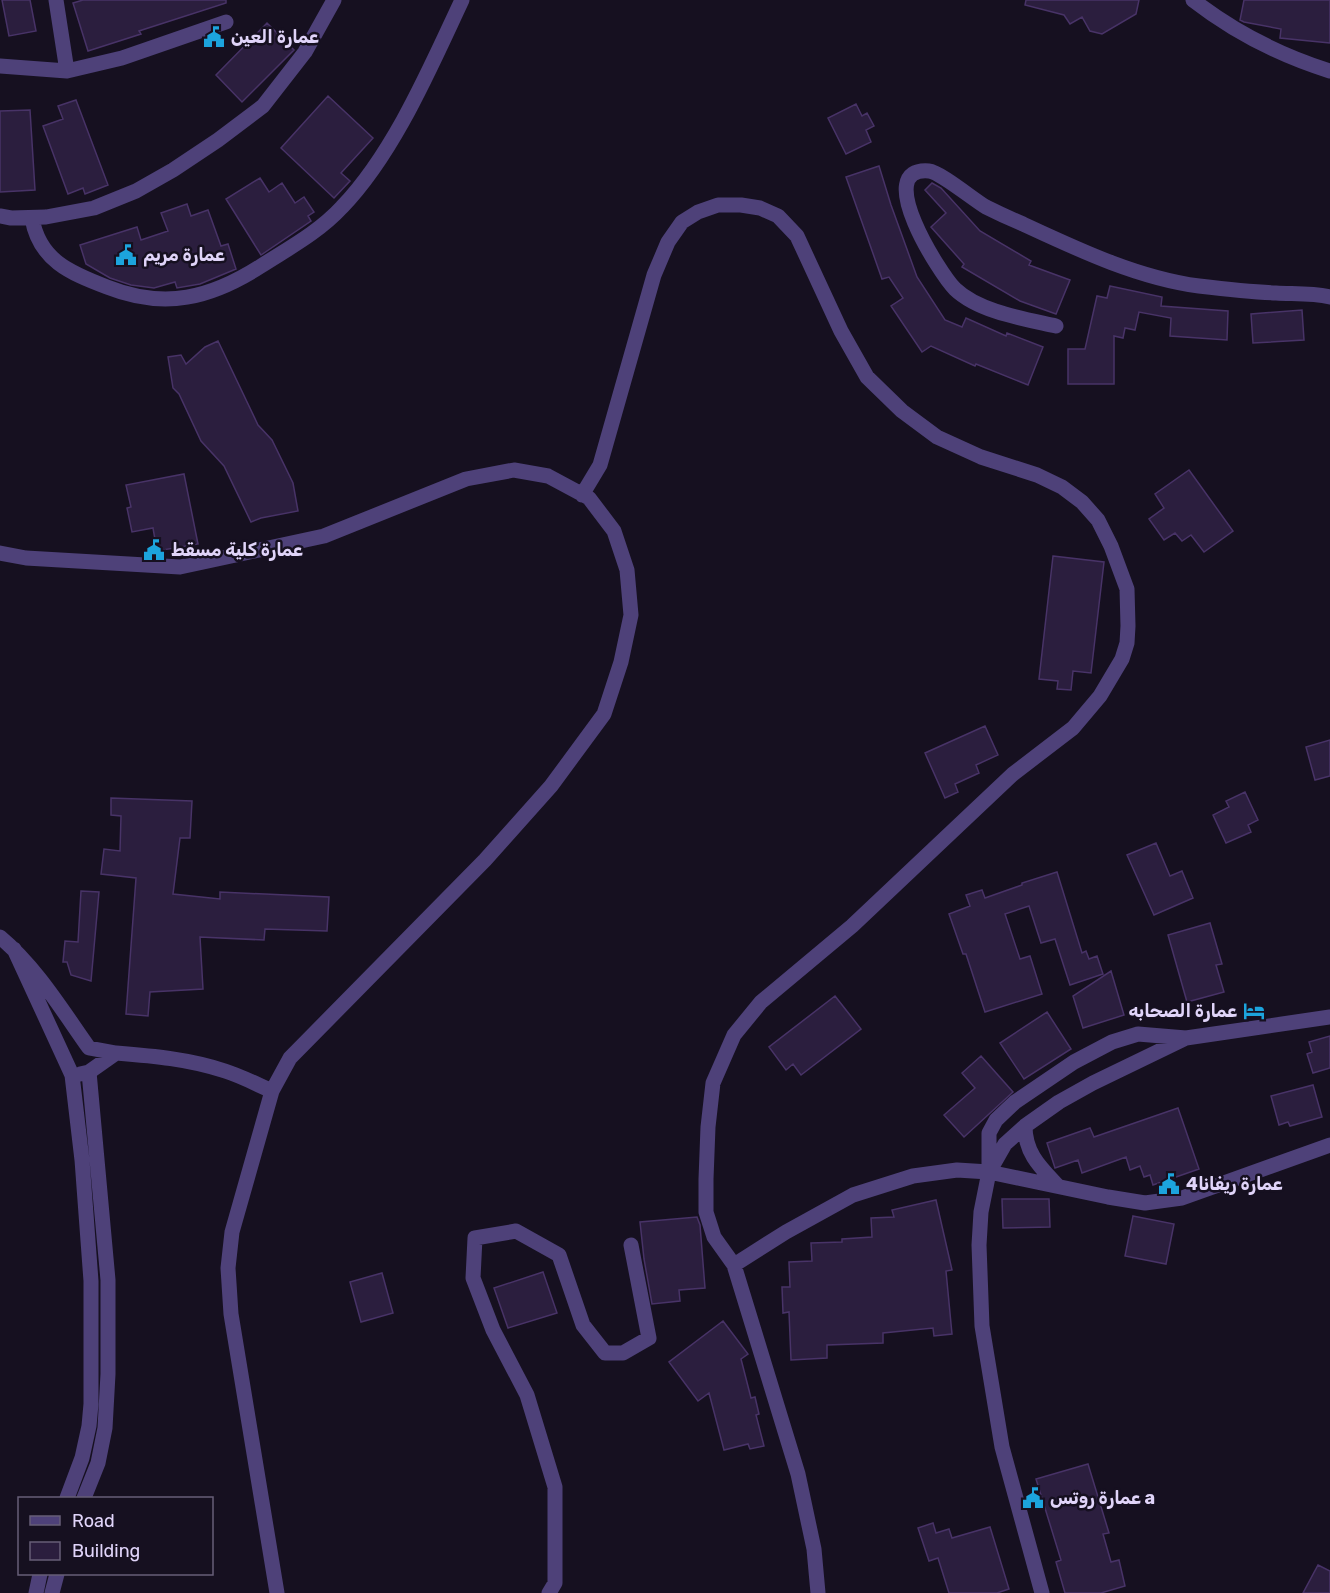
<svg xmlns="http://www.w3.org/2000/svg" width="1330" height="1593" viewBox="0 0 1330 1593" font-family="Rubik,'Noto Sans Arabic',sans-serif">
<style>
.building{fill:#2b1e3e;stroke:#483367;stroke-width:1.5}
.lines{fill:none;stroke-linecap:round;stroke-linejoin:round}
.minor{stroke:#4e4179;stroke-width:15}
.labels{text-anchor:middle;stroke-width:5;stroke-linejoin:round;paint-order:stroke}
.poi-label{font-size:18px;font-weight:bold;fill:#e0d4f9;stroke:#161020;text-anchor:start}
</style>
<rect width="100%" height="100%" fill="#161020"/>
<path class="building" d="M2,0H30L36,31L9,36Z
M83,0H226V3L139,31L141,34L88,51L73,3Z
M1026,0H1139L1136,14L1102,34L1090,31L1082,17L1070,24L1064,15L1025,5Z
M1244,0H1330V43L1280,38L1281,29L1244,22L1240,20Z
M267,23L294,50L242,102L216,75Z
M328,96L373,138L341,173L350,181L334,198L281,148Z
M76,100L108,185L85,194L83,188L68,194L43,126L63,119L58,106Z
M856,104L862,116L867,113L874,126L866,130L871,142L846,154L828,118Z
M30,110L35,190L0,192V111Z
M879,166L891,205L917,277L945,320L962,327L966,318L1006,336L1007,333L1043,347L1028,385L976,364L975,366L931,346L922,352L891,306L903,298L889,277L882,279L846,177Z
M260,178L269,192L282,183L295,203L304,197L314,212L308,216L311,221L261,255L226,199Z
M932,183L941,188L980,231L1031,261L1029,265L1070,280L1056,314L1020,301L962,267L964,264L931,227L946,213L925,190Z
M187,204L191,216L208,210L221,246L228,244L236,269L200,284L177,288L175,282L154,288L131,285L110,278L86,264L80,245L137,227L141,240L168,231L161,213Z
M1110,286L1162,297L1161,306L1228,311L1227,340L1170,336L1171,318L1139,312L1135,330L1125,328L1123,338L1114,336V384H1068V349H1085L1097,296L1107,298Z
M1302,310L1304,340L1253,343L1251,314Z
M218,341L258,425L272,440L293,483L298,511L261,518L251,522L224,466L201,441L179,394L173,388L168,357L181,355L186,364L205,347Z
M1189,470L1233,531L1204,552L1191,535L1182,541L1175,533L1164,540L1149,519L1164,508L1155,494Z
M184,474L198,544L157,551L153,528L132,532L127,508L131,507L126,485Z
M1053,556L1104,562L1091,673L1073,671L1071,690L1057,689L1058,681L1039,679Z
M985,726L998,755L976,765L979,773L955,784L958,792L945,798L925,753Z
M1330,740V776L1315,780L1306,747Z
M1245,792L1258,820L1248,825L1251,832L1226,843L1213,815L1229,807L1226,801Z
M111,798L192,801L190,838H180L173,894L220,899V892L329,897L327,931L265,929L264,940L200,937L203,989L150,992L148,1016L126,1014L136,878L101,874L104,849L120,851L121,816L111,815Z
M1156,843L1170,876L1182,871L1193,898L1154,915L1127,855Z
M1057,872L1082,953L1086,951L1089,959L1097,956L1103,974L1070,985L1055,939L1041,943L1029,906L1005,914L1020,959L1030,956L1042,994L985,1012L966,954H963L949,914L970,906L966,895L982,890L985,898L1022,885V883Z
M81,891L99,892L91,981L71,975L67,962H63L65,941L78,942Z
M1210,923L1222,964L1216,965L1224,992L1187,1002L1168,935Z
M1111,971L1124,1015L1083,1028L1073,996Z
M835,996L861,1029L801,1075L793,1064L786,1070L769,1047Z
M1047,1012L1071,1049L1024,1079L1000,1043Z
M1330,1036V1068L1313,1073L1307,1054L1312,1052L1309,1042Z
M981,1056L1013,1092L964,1137L944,1115L975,1088L962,1073Z
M1313,1085L1322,1117L1290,1126L1288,1122L1279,1125L1271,1096Z
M1178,1108L1199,1169L1153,1185L1150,1175L1144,1177L1140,1166L1130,1170L1126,1157L1082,1173L1078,1160L1055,1168L1047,1143L1090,1128L1094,1137Z
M1002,1199H1049L1050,1227L1003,1228Z
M936,1200L952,1270L946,1271L952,1334L934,1336L933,1328L883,1333V1343L827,1345V1358L791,1360L789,1312L783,1313L782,1287H790L789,1262L812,1261L811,1243L842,1242V1239L872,1237L871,1218L894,1217L892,1210Z
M1133,1216L1174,1224L1166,1264L1125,1256Z
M697,1217L700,1225L705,1288L679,1290L680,1301L652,1304L644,1259L640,1222Z
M543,1272L557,1313L508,1328L494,1288Z
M382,1273L393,1313L361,1322L350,1282Z
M723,1321L748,1354L741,1359L751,1398L755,1397L759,1414L756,1415L764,1446L750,1449L748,1444L724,1450L709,1393L698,1401L669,1362Z
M1088,1464L1109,1533L1103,1534L1111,1562L1119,1560L1125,1586L1101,1593H1065L1056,1562L1061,1560L1036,1479Z
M933,1523L936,1533L949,1529L952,1538L990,1527L1009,1589L997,1593H949L938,1558L929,1561L918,1528Z
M1318,1565L1330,1571V1593H1303Z"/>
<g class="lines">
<path class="minor" d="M1193,0C1233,31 1282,56 1330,71
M0,66L67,71L56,0
M67,71L122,58L226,22
M0,216L11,218L46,217L94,208L136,191L173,170L218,140L263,106L305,52L334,0
M32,218C39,260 70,273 107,287C165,310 211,298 261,266C289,248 319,232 342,207C394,153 430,68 462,0
M1056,326C1025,319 979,312 955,289C940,274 871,166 929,171C940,172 974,200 986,207C998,213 1011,219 1023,224C1079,250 1138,278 1199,286C1224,289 1250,292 1276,293C1294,294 1313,293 1330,297
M582,495L600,465L654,275L668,242L682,222L698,212L718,205H741L760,208L778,216L797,236L841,331L867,377L902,411L937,437L981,457L1037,475L1062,487L1082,502L1098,520L1111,546L1127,589L1128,626L1127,643L1122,659L1100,696L1073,728L1013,774L852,926L761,1002L734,1035L713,1083L708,1127L706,1179V1212L714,1237L734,1265L798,1474L814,1549L818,1593
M0,553L26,558L180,567L324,536L466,479L514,470L548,476L589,498L614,531L627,570L631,615L621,662L604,714L551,786L485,860L290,1058L272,1091L232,1232L228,1268L231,1314L277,1593
M0,937C36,967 62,1010 89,1048L116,1053
M14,949L72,1075L82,1160L91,1281V1404L89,1426L82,1458L67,1498
M80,1074L89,1072L116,1053C153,1056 189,1059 225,1071C241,1076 256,1084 272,1091
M1025,1126C1025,1153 1040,1167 1057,1185
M989,1172L1005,1144L1025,1126L1059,1102L1093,1083L1186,1038
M734,1265L786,1232L853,1195L913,1176L957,1170L989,1172L1108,1197L1145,1203L1182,1198L1330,1145
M84,1498L98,1463L105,1428L108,1374V1280L89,1072
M36,1593L40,1574
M52,1593L57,1574
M549,1593L555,1583V1487L527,1395L493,1330L473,1278L475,1238L516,1231L559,1255L583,1325L605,1353H623L649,1338L631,1245
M1042,1593L1002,1447L982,1326L979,1245L981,1212L989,1172V1133L996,1120L1015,1102L1074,1062L1112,1042L1138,1034L1186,1038L1330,1017"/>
</g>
<defs>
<symbol id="civic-bare" viewBox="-9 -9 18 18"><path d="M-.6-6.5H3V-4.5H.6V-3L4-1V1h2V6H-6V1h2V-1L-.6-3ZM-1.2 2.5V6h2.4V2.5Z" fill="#1ca4dd" stroke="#161020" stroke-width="2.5" paint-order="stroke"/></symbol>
<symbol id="hotel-bare" viewBox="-9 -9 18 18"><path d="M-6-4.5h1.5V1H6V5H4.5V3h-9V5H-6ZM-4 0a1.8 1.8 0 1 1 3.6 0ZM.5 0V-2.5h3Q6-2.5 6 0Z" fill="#1ca4dd" stroke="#161020" stroke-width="2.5" paint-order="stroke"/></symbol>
</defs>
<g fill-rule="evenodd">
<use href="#civic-bare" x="199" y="22" width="30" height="30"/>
<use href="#civic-bare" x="111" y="240" width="30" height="30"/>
<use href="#civic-bare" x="139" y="535" width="30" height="30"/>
<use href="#hotel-bare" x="1239" y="996" width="30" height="30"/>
<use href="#civic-bare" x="1154" y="1169" width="30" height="30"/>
<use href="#civic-bare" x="1018" y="1483" width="30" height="30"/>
</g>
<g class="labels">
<g class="poi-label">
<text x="231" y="43">عمارة العين</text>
<text x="143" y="261">عمارة مريم</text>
<text x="171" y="556">عمارة كلية مسقط</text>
<text x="1237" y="1017" text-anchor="end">عمارة الصحابه</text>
<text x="1186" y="1190">عمارة ريفانا4</text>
<text x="1050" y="1504">عمارة روتس a</text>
</g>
</g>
<rect x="18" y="1497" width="195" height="78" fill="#161020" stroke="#675e77" stroke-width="1.5"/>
<rect x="30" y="1516" width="30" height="9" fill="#4e4179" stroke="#675e77" stroke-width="1.5"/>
<text x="72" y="1527" font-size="18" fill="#e0d4f9">Road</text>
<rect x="30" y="1542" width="30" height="18" fill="#2b1e3e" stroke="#675e77" stroke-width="1.5"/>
<text x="72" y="1557" font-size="18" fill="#e0d4f9">Building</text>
</svg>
